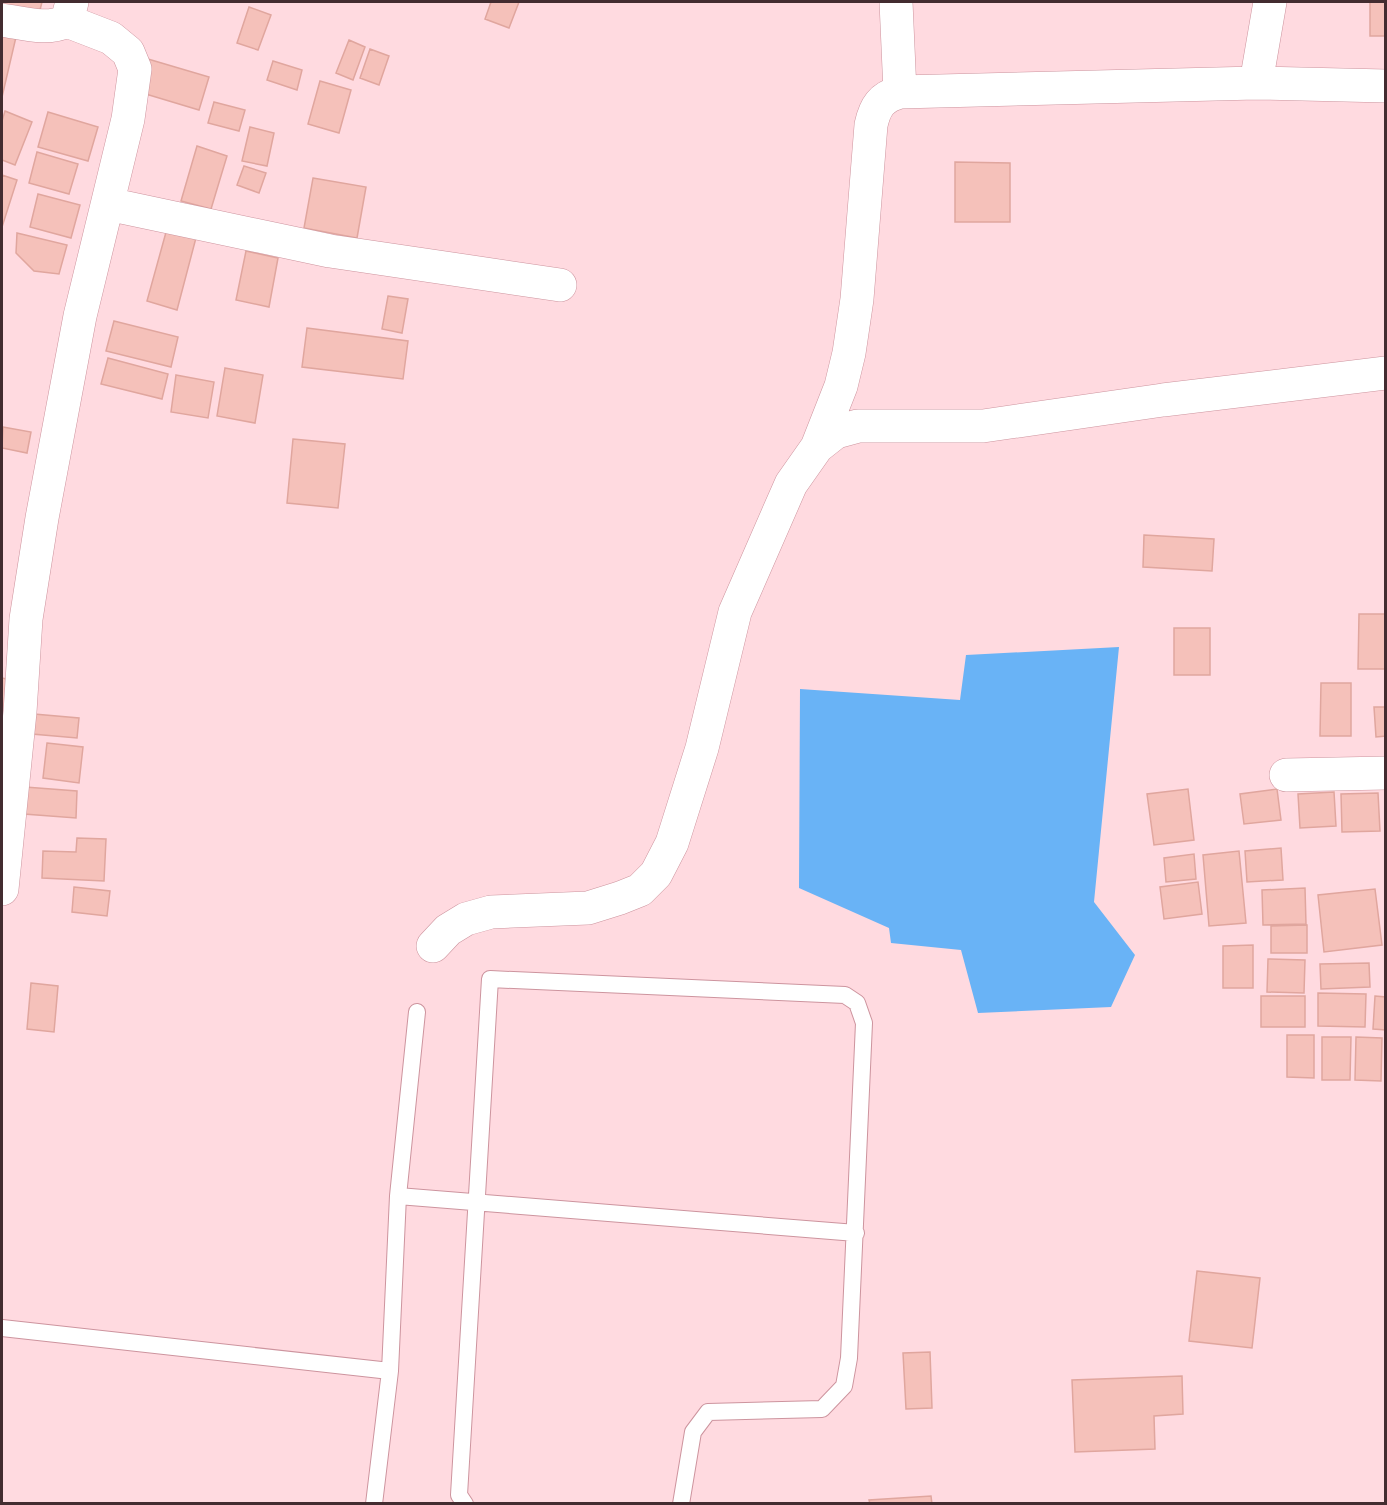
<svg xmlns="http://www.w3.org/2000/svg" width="1387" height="1505" viewBox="0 0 1387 1505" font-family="Signika,sans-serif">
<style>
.water{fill:#69b3f6}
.building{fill:#f5c1ba;stroke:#e0a69e;stroke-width:1.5}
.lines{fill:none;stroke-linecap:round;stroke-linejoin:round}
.service-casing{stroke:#cd949e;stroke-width:18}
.minor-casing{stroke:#cd949e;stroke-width:34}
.service{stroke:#fff;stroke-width:16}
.minor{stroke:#fff;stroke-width:33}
</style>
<rect width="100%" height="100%" fill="#ffdae0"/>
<path class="water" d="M1119,647L1094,902L1135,955L1111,1007L978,1013L961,950L891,943L889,928L799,888L800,689L960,700L966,655Z"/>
<path class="building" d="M3,2H42L38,18L2,7Z
M491,2H519L509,28L485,19Z
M1370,2H1386V36H1370Z
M249,7L271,15L258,50L237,43Z
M2,33L16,37L2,97Z
M349,40L365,47L353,80L336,73Z
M370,49L389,56L379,85L360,78Z
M148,59L209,77L199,110L139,92Z
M273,61L302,70L297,90L267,80Z
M320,81L351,90L339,133L308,124Z
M214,102L245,110L239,131L208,123Z
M5,111L32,122L15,165L2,160V121Z
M48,112L98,127L88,161L38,147Z
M250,127L274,133L267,166L242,161Z
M197,146L227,156L211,209L181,201Z
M37,152L78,164L69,194L29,183Z
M955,162L1010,163V222H955Z
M244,166L266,173L259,193L237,185Z
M2,175L17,180L2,227Z
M313,178L366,187L357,238L304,228Z
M38,194L80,205L71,238L30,227Z
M168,225L197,234L177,310L147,301Z
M17,233L67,245L59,274L34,271L16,253Z
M246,251L278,258L269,307L236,300Z
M388,296L408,299L402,333L382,329Z
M114,321L178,337L171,367L106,351Z
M307,328L408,341L403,379L302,367Z
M108,358L168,374L162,399L101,384Z
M225,368L263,375L255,423L217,416Z
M176,375L214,382L208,418L171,412Z
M3,427L31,432L27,453L2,448Z
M293,439L345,444L338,508L287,503Z
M1144,535L1214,539L1212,571L1143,567Z
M1359,614H1386V669H1358Z
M1174,628H1210V675H1174Z
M2,678L16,681L9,713L2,711Z
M1321,683H1351V736H1320Z
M1374,707H1386V736L1376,737Z
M34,714L79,718L77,738L32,734Z
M47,743L83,747L79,783L43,778Z
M25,787L77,791L76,818L24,814Z
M1188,789L1194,840L1154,845L1147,794Z
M1277,789L1281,820L1244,824L1240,794Z
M1334,792L1336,826L1300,828L1298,794Z
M1378,793L1380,831L1342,832L1341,794Z
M77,838L106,839L104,881L42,878L43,851L76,852Z
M1281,848L1283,880L1247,882L1245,851Z
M1239,851L1246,923L1209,926L1203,855Z
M1194,854L1196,879L1166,882L1164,858Z
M1198,882L1202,914L1164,919L1160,887Z
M74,887L110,891L107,916L72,912Z
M1305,888L1306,924L1263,925L1262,890Z
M1375,889L1382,945L1324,952L1318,895Z
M1307,925V953H1271V926Z
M1253,945V988H1223V946Z
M1268,959L1305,960L1304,993L1267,992Z
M1369,963L1370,987L1321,989L1320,964Z
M31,983L58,986L54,1032L27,1029Z
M1318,993L1366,994L1365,1027L1318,1026Z
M1261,996H1305V1027H1261Z
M1375,996L1386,997V1030L1373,1029Z
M1287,1035H1314V1078L1287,1077Z
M1322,1037H1351L1350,1080H1322Z
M1356,1037L1382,1038L1381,1081L1355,1080Z
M1197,1271L1260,1278L1252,1348L1189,1341Z
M930,1352L932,1408L906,1409L903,1353Z
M1182,1376L1183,1414L1154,1416L1155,1449L1075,1452L1072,1380Z
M931,1496L932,1504H870L869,1500Z"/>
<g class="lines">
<defs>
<path id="service" d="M398,1196L856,1233
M2,1328L390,1371
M374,1504L390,1371L398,1196L417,1012
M465,1504L459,1495L490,979L845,995L857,1003L864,1023L849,1358L844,1386L822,1409L708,1412L693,1432L681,1504"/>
<path id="minor" d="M896,2L900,92
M2,20C23,23 47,31 67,21L72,2
M1256,83L1270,2
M108,204L330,251L560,285
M817,447L841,386L849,353L857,299L871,125C875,107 881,97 900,92L1256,83L1386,86
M1286,775L1386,773
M2,889L20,712L26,619L42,518L80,316L128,119L135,69L128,52L111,38L67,21
M433,946L448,930L466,919L491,912L588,908L620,898L640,890L656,874L672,843L702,748L735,612L791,484L817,447L836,432L858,426H983L1163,400L1386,373"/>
</defs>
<use href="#service" class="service-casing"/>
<use href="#minor" class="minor-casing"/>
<use href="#service" class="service"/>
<use href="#minor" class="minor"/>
</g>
<rect width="1387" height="1505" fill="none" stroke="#432c30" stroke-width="6"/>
</svg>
